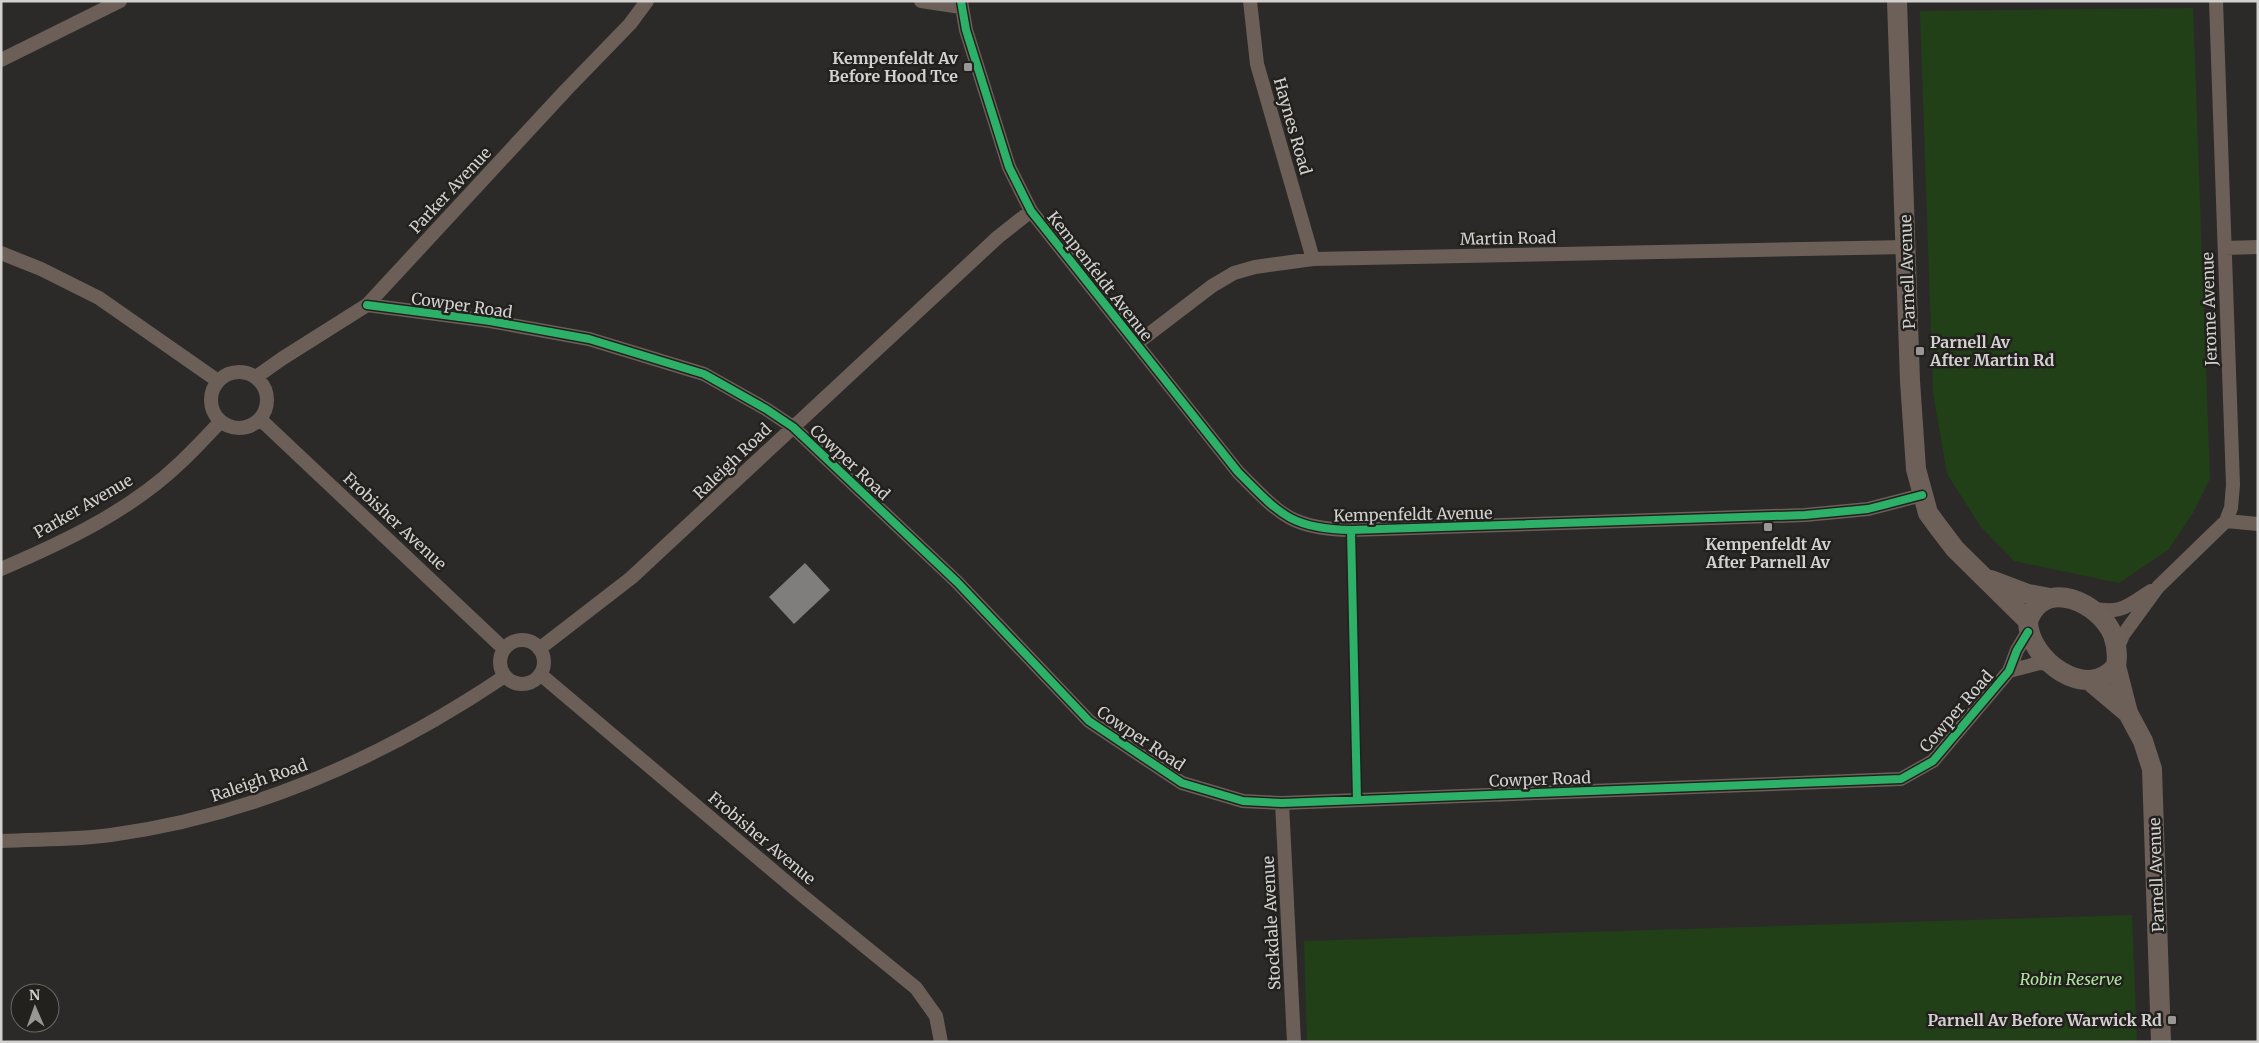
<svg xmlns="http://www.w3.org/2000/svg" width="2259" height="1043" viewBox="0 0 2259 1043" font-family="Merriweather,serif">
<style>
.green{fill:#214017}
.building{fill:#807e7d}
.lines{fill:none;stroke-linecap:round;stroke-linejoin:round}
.street{stroke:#6c5f57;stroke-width:14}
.secondary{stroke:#6d6059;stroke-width:20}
.cycleway-casing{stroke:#22211e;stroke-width:11}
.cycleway{stroke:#2db169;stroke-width:8}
.poi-dot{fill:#989795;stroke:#22211e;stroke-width:2}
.labels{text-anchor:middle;stroke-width:5;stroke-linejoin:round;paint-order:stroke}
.poi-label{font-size:16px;font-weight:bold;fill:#d2d1cf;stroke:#22211e;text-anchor:end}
.street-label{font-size:16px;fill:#d2d1cf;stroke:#22211e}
.park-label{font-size:16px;font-style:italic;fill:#ade79d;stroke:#22211e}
</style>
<rect width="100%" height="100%" fill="#2b2a29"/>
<path class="green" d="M2193,8L2210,479L2193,513L2168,550L2119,583L2014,561L1981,527L1947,474L1933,393L1920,11Z
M2132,915L2137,1042H1307L1304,941Z"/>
<path class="building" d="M805,563L830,590L794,624L769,597Z"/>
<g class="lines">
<path class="street" d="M921,1L961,7
M961,1L966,30L1009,167L1031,211L1238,472C1279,513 1290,529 1351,530L1805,515L1868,509L1922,495
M1250,1L1257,64L1313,259
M1,60L120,1
M2225,248L2258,247
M1,253L41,269L99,298L218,381
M367,305L490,321L589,339L704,374L766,409L793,427L957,582L1089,721L1182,783L1243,801L1282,803L1901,779L1933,761L2009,671L2017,650L2028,632
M1136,344L1212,286L1234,273L1255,267L1313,259L1906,247
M211 400a28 28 0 1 1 56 0a28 28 0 1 1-56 0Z
M256,377L283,358L367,305L566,90L630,24L647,1
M260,419L504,649
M2226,521L2258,524
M1,569C64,542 130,511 180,463C194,450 207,436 220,422
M2091,608C2121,615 2127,606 2151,591
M500 662a22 22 0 1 1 44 0a22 22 0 1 1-44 0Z
M539,649L631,578L998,237L1031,211
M2117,649L2123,635L2158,587L2226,521L2231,508L2233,485L2216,1
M2009,671L2040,663L2052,664
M540,674L803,896L916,988L936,1016L941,1042
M1282,803L1294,1042
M1,841C38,839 75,840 111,835C254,816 386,756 505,676"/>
<path class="secondary" d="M1897,1L1910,381L1916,469L1928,513L1939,528L1955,549L2028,621C2028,659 2087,703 2116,666C2118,655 2117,646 2113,635C2100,603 2044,576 2028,621
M1991,580L2028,594L2050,598
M2116,666L2128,713L2143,741L2152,769L2161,1042
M2090,681L2128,713"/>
<defs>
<path id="cycleway" d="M961,1L966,30L1009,167L1031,211L1238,472C1279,513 1290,529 1351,530L1805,515L1868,509L1922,495
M367,305L490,321L589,339L704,374L766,409L793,427L957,582L1089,721L1182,783L1243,801L1282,803L1901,779L1933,761L2009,671L2017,650L2028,632
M1351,530L1357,800"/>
</defs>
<use href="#cycleway" class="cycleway-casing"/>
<use href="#cycleway" class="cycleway"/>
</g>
<g class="poi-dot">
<rect x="963" y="62" width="10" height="10" rx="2.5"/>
<rect x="1915" y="346" width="10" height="10" rx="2.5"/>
<rect x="1763" y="522" width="10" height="10" rx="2.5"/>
<rect x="2167" y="1015" width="10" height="10" rx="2.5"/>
</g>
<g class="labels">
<g class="poi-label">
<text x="958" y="64">Kempenfeldt Av<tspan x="958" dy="18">Before Hood Tce</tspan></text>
<text x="1930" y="348" text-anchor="start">Parnell Av<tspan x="1930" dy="18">After Martin Rd</tspan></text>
<text x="1768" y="550" text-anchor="middle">Kempenfeldt Av<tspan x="1768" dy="18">After Parnell Av</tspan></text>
<text x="2162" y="1026">Parnell Av Before Warwick Rd</text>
</g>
<g class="street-label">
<text transform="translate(1293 126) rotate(74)" y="6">Haynes Road</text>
<text transform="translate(450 190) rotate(-47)" y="6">Parker Avenue</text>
<text transform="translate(1508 238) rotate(-1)" y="6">Martin Road</text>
<text transform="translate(1907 272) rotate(-92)" y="6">Parnell Avenue</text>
<text transform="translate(1100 276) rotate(52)" y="6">Kempenfeldt Avenue</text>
<text transform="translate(462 305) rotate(8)" y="6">Cowper Road</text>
<text transform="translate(2209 309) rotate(-92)" y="6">Jerome Avenue</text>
<text transform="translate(732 461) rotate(-44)" y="6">Raleigh Road</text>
<text transform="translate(850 462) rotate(43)" y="6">Cowper Road</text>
<text transform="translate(83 506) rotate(-30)" y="6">Parker Avenue</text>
<text transform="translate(1413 514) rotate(-1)" y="6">Kempenfeldt Avenue</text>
<text transform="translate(395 521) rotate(43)" y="6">Frobisher Avenue</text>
<text transform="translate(1956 711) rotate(-49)" y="6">Cowper Road</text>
<text transform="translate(1141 738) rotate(34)" y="6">Cowper Road</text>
<text transform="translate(1540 779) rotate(-2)" y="6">Cowper Road</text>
<text transform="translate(259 780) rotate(-19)" y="6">Raleigh Road</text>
<text transform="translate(762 838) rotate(40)" y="6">Frobisher Avenue</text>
<text transform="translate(2156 875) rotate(-92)" y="6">Parnell Avenue</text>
<text transform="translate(1271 923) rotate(-93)" y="6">Stockdale Avenue</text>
</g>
<g class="park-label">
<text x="2071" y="985">Robin Reserve</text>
</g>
</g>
<rect width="2259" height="1043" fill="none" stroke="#d2d1cf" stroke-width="5"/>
<g transform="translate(35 1008) rotate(358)"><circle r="24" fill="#22211e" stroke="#686765"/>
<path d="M0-4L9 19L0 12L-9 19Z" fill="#989795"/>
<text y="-8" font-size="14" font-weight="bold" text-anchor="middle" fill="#d2d1cf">N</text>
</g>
</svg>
